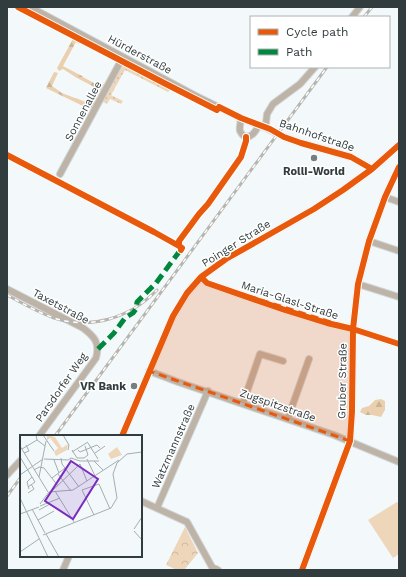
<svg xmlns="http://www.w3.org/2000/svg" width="406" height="577" viewBox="0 0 406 577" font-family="'Work Sans',sans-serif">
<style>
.grass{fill:url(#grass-dots)}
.forest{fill:url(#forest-firs)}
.park{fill:url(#park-crowns)}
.garden{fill:#eed6ba}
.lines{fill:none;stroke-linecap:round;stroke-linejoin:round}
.minor-casing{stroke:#d1d6d8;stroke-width:8}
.minor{stroke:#beb3a7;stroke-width:6}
.rail-casing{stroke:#b7b5af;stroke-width:3}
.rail{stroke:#fff;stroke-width:1.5;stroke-dasharray:4.5;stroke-linecap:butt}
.quiet{stroke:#00873e;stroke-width:5;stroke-dasharray:10 5;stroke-linecap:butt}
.cycleway-casing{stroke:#fff;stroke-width:8}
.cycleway{stroke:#e8590c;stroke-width:6}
.marked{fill:#e8590c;fill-opacity:0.2;stroke:#e8590c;stroke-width:3;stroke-dasharray:8 5;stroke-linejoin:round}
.poi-dot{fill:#757e80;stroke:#fff;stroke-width:1.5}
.labels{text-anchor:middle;stroke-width:3;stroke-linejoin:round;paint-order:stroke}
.street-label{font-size:11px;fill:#313c3f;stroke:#fff}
.poi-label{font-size:11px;font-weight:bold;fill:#313c3f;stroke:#fff}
.inset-road{fill:none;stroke:#a5adaf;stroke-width:1}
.view{fill:#7b2cbf;fill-opacity:0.15;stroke:#7b2cbf;stroke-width:2}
.inset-edge{fill:none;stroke:#313c3f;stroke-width:2}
</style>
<defs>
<pattern id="grass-dots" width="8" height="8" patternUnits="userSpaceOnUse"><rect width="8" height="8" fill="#eed6ba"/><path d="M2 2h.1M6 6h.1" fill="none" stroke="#cdb9a1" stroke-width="1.8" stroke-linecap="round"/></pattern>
<pattern id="forest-firs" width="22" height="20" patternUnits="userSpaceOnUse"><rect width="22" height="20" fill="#ebd0af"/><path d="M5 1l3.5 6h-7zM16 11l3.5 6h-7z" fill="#cab498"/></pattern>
<pattern id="park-crowns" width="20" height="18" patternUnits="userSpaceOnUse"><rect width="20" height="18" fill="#eed6ba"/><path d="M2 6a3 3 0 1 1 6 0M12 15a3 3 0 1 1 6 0" fill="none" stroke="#cdb9a1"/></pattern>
</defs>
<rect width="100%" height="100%" fill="#f3f9fa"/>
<path class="grass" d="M124,66L170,90L168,92L125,70L111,95L123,101L121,104L110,99L107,104L103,102L121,68Z"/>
<path class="forest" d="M73,39L80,43L79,44L76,42L63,66L82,76L83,77L101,87L103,84L104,85L102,91L77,78L63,69L59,71L57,68Z
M54,72L58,73L52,86L62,93L75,98H76L90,104L94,96L98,98L91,110L46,88Z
M381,399L385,401V410L381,417L372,415H366L360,412L362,408L369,406L375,400Z"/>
<path class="park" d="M185,527L198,553L185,569L177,570L166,565Z"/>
<path class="garden" d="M397,502L399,504V554L393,558L368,520Z"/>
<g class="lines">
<defs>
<path id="minor" d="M30,7L194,95L241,118L266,128L284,137L301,143L351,157L372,169
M352,17L360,7
M241,118C241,122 239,127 240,131C241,133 242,135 244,136C252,139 256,130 259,125
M266,128V123L267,114L273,104L300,84L315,67
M60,174L123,57
M385,197L399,202
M369,241L399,251
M201,277L207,283L285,310L327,323L353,329L399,344
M358,284L399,297
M7,289L83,328C95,337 100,343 96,358L39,436
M149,371L178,382L334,435L399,462
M243,403L260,354L283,361
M288,418L309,359
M122,436L173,316L187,293L201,277L226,259L314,209L343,190L372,169L399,145
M7,475L21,460
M141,501L187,522L212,567L218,570
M157,508L208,391
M63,570L69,556
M302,570L350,441L352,411L353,329L358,284L369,241L385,197L399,167"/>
</defs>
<use href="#minor" class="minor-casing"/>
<use href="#minor" class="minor"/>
<defs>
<path id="rail" d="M364,17L372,7
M7,295C22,303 37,312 54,318C91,330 130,318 157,290
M55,436L327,67
M7,496L21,477"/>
</defs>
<use href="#rail" class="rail-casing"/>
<use href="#rail" class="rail"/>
<path class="quiet" d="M98,349L114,333L125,318L133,313L136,309L137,302L156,283L179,252"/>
<defs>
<path id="cycleway" d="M18,7L164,83L217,110
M219,107L241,118L270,129L284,137L301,143L351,157L372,169
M7,155L154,232L179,246
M181,250L182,248L179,246V241L199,214L208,204L241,157L246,141V137
M201,277L207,283L285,310L327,323L353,329L399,344
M122,436L173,316L187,293L201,277L226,259L314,209L343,190L372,169L399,145
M302,570L350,441L352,411L353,329L358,284L369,241L385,197L399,167"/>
</defs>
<use href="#cycleway" class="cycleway-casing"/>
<use href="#cycleway" class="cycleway"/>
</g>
<path class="marked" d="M201,277L207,283L353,329L350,441L149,371L179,305Z"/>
<g class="poi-dot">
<circle cx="314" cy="158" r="4"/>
<circle cx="134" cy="386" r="4"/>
</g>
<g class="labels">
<g class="street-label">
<text transform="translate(140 54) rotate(28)" y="4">Hürderstraße</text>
<text transform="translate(83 111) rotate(-62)" y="4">Sonnenallee</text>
<text transform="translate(317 135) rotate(19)" y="4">Bahnhofstraße</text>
<text transform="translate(236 243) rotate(-32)" y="4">Poinger Straße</text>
<text transform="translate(290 300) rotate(18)" y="4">Maria-Glasl-Straße</text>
<text transform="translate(61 306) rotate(28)" y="4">Taxetstraße</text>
<text transform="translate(342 381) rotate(-89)" y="4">Gruber Straße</text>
<text transform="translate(61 387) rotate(-55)" y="4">Parsdorfer Weg</text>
<text transform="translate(278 405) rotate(19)" y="4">Zugspitzstraße</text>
<text transform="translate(173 446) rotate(-66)" y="4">Watzmannstraße</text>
</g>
<g class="poi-label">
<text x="314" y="175">Rolli-World</text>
<text x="126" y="390" text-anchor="end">VR Bank</text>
</g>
</g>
<g transform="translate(20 435)">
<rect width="122" height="122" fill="#f3f9fa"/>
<path d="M97,12L102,20L91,24L88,19Z" fill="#eed6ba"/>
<path d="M27,0L35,2L42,13L48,9L47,15L36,21L34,17L38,13L30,3L27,5Z" fill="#eed6ba"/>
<path class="inset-road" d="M16,0L17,5L25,11M23,0L34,16M43,0L49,10L48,15M68,8L78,24M0,11L28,57M2,14L17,5M52,15L57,23H64L68,20L65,11M58,15L60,17L77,10L80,13M52,17L68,7M4,18L9,16L6,10M75,18L85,11M0,22L12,42L7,47L9,54M41,23L42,29L59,52M51,23L60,26H79M24,24L48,25L51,23M67,24L75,41M34,25L39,38M74,26L83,35M60,29L67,46M14,35L19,32L24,33L38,51M38,39L51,56M0,40L23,24M19,42L26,6M32,43L45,33M8,52L15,47L12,42M32,56L60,29M35,56L54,87M8,58L14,54L11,49M0,63L28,122M20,69L29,57L53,55L99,25M20,71L40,63M12,74L25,98M19,75L30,69M0,79L19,72M74,80L62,55L79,49L90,74M18,85L34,76M114,94L122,82M114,96L122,105M26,99L39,122M23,100L91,73L97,63L93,39L97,28L107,19L122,17M0,117L19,104"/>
<path class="view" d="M51,26L78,44L53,84L25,66Z"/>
<rect width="122" height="122" class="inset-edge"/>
</g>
<rect width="406" height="577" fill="none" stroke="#313c3f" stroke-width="16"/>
<rect x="250" y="16" width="140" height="52" fill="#ffffff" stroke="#adb1b2"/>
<rect x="258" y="29" width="20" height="6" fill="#e8590c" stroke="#adb1b2"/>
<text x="286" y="36" font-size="12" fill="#313c3f">Cycle path</text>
<rect x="258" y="49" width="20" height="6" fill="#00873e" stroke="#adb1b2"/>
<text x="286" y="56" font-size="12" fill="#313c3f">Path</text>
</svg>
